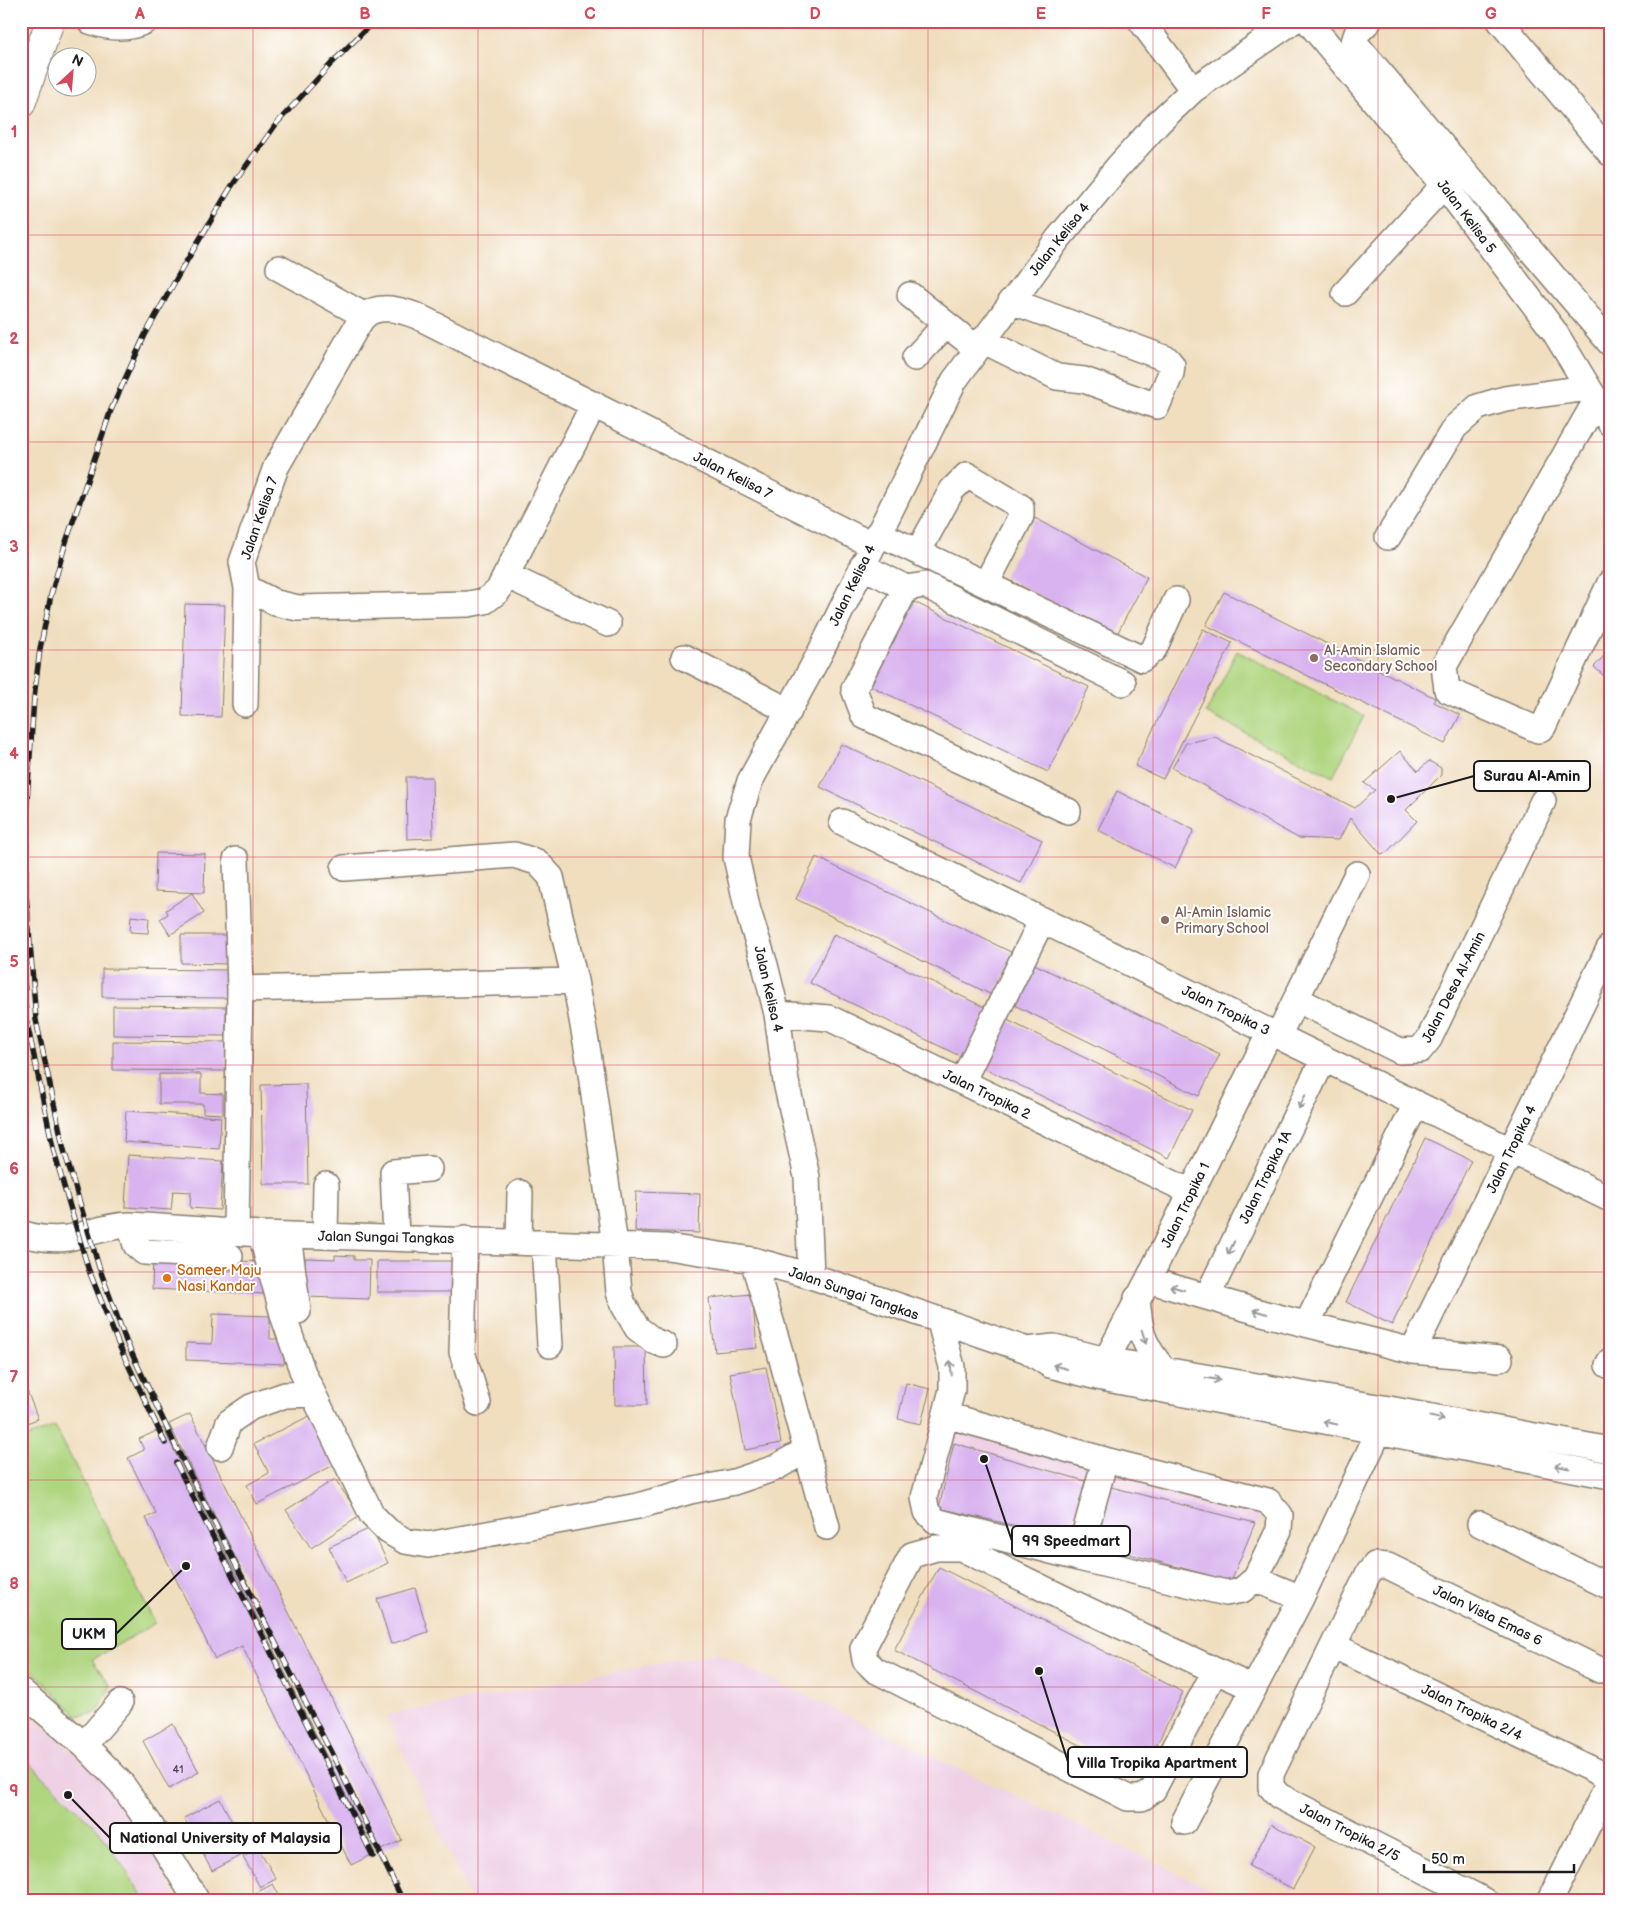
<svg xmlns="http://www.w3.org/2000/svg" width="1631" height="1922" viewBox="0 0 1631 1922" font-family="'Balsamiq Sans',sans-serif">
<style>
.built{fill:#efd0e5}
.green{fill:#afd57f;stroke:#66784e}
.building{fill:#d9b3ef}
.lines{fill:none;stroke-linecap:round;stroke-linejoin:round}
.minor-casing{stroke:#867d6e;stroke-width:28}
.major-casing{stroke:#867d6e;stroke-width:30}
.minor{stroke:#fff;stroke-width:25}
.major{stroke:#fff;stroke-width:28}
.rail-casing{stroke:#1c1c1c;stroke-width:5.5}
.rail{stroke:#fff;stroke-width:4;stroke-dasharray:11;stroke-linecap:butt}
.oneway{stroke:#999}
.grid{fill:none;stroke:#d1495b;stroke-width:1;stroke-opacity:0.55}
.education-dot{fill:#8d6e63;stroke:#fff;stroke-width:2}
.food-dot{fill:#e8710a;stroke:#fff;stroke-width:2}
.labels{text-anchor:middle;stroke-width:4;stroke-linejoin:round;paint-order:stroke}
.number-label{font-size:11px;fill:#4b4251}
.street-label{font-size:14px;fill:#1c1c1c;stroke:#fff}
.education-label{font-size:14px;fill:#785e54;stroke:#fff;text-anchor:start}
.food-label{font-size:14px;fill:#c56008;stroke:#fff;text-anchor:start}
.leader{fill:none;stroke:#1c1c1c;stroke-width:2}
.callout-dot{fill:#1c1c1c;stroke:#fff;stroke-width:2}
.callout{fill:#fff;stroke:#1c1c1c;stroke-width:2}
.callout-label{font-size:15px;text-anchor:middle;font-weight:bold;fill:#1c1c1c}
.neatline{fill:none;stroke:#d1495b;stroke-width:2}
.grid-label{font-size:16px;text-anchor:middle;font-weight:bold;fill:#d1495b}
</style>
<rect width="100%" height="100%" fill="#fff"/>
<filter id="ink" filterUnits="userSpaceOnUse"><feTurbulence type="fractalNoise" baseFrequency=".02" numOctaves="2"/><feDisplacementMap in="SourceGraphic" scale="10" xChannelSelector="R" yChannelSelector="G"/><feConvolveMatrix kernelMatrix="1 2 1 2 8 2 1 2 1" color-interpolation-filters="sRGB"/></filter>
<filter id="wash" filterUnits="userSpaceOnUse"><feTurbulence type="fractalNoise" baseFrequency=".0096" numOctaves="4" result="noise"/><feDisplacementMap in="SourceGraphic" scale="20" xChannelSelector="R" yChannelSelector="G"/><feGaussianBlur stdDeviation="1.12" result="paint"/><feColorMatrix in="noise" values="0 0 0 0 0 0 0 0 0 0 0 0 0 0 0 0 0 1.4 0 .05"/><feComposite in="paint" operator="in"/></filter>
<g filter="url(#wash)">
<rect width="100%" height="100%" fill="#f0debf"/>
<path class="built" d="M950,1423L1265,1510L1233,1585L936,1515L929,1498Z
M717,1653L1236,1901H471L386,1715Z
M21,1706L101,1778L130,1812L178,1901H21Z"/>
<path class="green" d="M1237,651L1364,716L1333,777L1206,713Z
M55,1426L155,1623L92,1660L111,1686L96,1713L77,1716L21,1658V1440Z
M21,1755L98,1829L146,1901H21Z"/>
<g id="blocks">
<path class="building" d="M1035,518L1147,577L1116,636L1004,577Z
M1224,592L1435,698L1434,702L1460,715L1445,744L1206,625Z
M910,600L1089,687L1048,772L869,685Z
M185,604L225,605L221,717L182,716Z
M1203,629L1232,643L1163,779L1135,766Z
M1610,649V681L1594,667Z
M1215,737L1355,808L1375,790L1364,783L1400,751L1418,771L1429,761L1441,768V775L1406,810L1417,821L1387,852L1381,854L1350,818L1339,840L1298,838L1172,768L1186,743Z
M841,744L1042,840L1021,883L820,787Z
M406,777H432L433,838L407,839Z
M1117,791L1194,830L1175,868L1098,830Z
M156,853L205,854L204,893L155,891Z
M816,857L1015,954L994,996L796,899Z
M192,893L204,913L170,935L160,919L168,914L166,910Z
M131,916L149,918L148,933L130,932Z
M834,934L988,1009L964,1058L810,983Z
M181,935H229L230,964L181,963Z
M1028,961L1220,1054L1199,1096L1008,1002Z
M102,969L231,970V998L102,997Z
M113,1006L226,1007V1036L113,1035Z
M1001,1017L1192,1110L1169,1158L978,1065Z
M113,1041L226,1042V1071L113,1070Z
M159,1074H201V1093L223,1094V1114L203,1113V1104H159Z
M306,1084L308,1184H263L261,1085Z
M126,1111L221,1117L219,1149L124,1142Z
M1425,1138L1471,1160L1392,1325L1346,1302Z
M128,1155L223,1161L220,1210L190,1208L191,1192L173,1191L171,1210L125,1207Z
M636,1192L700,1194L699,1233L635,1231Z
M335,1255L354,1256V1260H370L369,1299L304,1297L305,1258L335,1259Z
M153,1258L267,1262L266,1294L152,1289Z
M377,1261H458V1292H377Z
M752,1294L757,1348L715,1352L709,1298Z
M213,1314L270,1316V1339H285L284,1364L186,1360V1343L212,1344Z
M614,1347H646L647,1405H615Z
M766,1367L781,1443L745,1450L730,1373Z
M906,1383L930,1389L921,1424L898,1419Z
M26,1388L38,1419L21,1425V1389Z
M190,1414L402,1840L381,1850L169,1424Z
M311,1415L336,1464L257,1504L247,1485L269,1473L254,1444Z
M163,1428L375,1853L351,1865L242,1646L215,1659L146,1518L156,1513L128,1458L144,1450L139,1439Z
M954,1443L1085,1481L1072,1539L939,1508Z
M335,1479L360,1516L311,1548L286,1510Z
M1111,1487L1255,1523L1231,1581L1092,1544Z
M371,1528L388,1563L346,1583L329,1547Z
M939,1567L1183,1692L1141,1776L894,1650Z
M415,1588L428,1632L391,1644L377,1599Z
M173,1724L199,1772L169,1789L143,1741Z
M220,1799L248,1852L212,1871L184,1818Z
M1271,1824L1315,1847L1293,1889L1249,1866Z
M259,1849L276,1879L260,1887L243,1857Z
M273,1884L282,1901H250L248,1897Z"/>
</g>
</g>
<g filter="url(#ink)">
<use href="#blocks" fill-opacity="0" stroke="#867d6e" stroke-width="1"/>
<g class="lines">
<defs>
<path id="minor" d="M90,21C108,28 127,30 145,21
M1141,21L1193,90
M1308,21L1444,185L1554,331L1610,423
M1369,21L1357,33L1354,42L1610,343
M1500,21L1610,153
M279,268L365,316
M1345,293L1444,185
M910,295L976,348
M982,340L1057,377L1084,380L1157,406L1171,373L1172,365L1167,359L1011,301
M915,358L946,324
M1596,401L1444,666L1447,690L1538,730L1543,727L1610,583
M594,404L498,591L485,601L468,604L298,608L276,603L247,588L242,562L276,467L353,333C356,328 360,321 364,316C379,303 401,310 417,316L872,545
M878,533L1142,659L1154,649L1176,600
M1388,537L1455,427L1478,407L1505,399L1588,388
M918,552L952,490L967,475L1021,507V516L986,584
M862,566L906,588L854,689L864,716L1068,811
M506,575L608,624
M906,588L925,585L1123,683
M684,657L789,711
M245,704L247,588
M842,822L1610,1199
M236,860L240,989L236,1232
M344,868L514,855L537,862L551,877L575,981L588,1053L615,1245L619,1292L623,1304L637,1328L654,1341L664,1345
M240,989L575,981
M1296,999L1400,1051L1420,1050L1429,1039L1543,801
M777,1014L829,1018L1191,1192
M1278,1036L1357,874
M962,1082L1042,920
M130,1225L136,1245L144,1252L230,1256
M21,1233C36,1238 53,1240 68,1238C90,1234 108,1225 130,1225L261,1234L667,1247L753,1260L811,1276L1027,1350L1050,1365L1097,1377L1610,1476
M261,1234L284,1318L303,1373L372,1515L388,1531L405,1541L428,1545L638,1506L690,1491L734,1482L775,1468L806,1450
M288,1235L298,1311
M325,1236L326,1185
M396,1237L393,1172L429,1169
M465,1239L462,1352L478,1403
M519,1242L520,1193
M544,1243L550,1345
M753,1260L780,1352L827,1527
M811,1276L807,1177L786,1082L777,1014L765,965L748,911L736,857L738,819L750,781L819,655L954,381L1058,239L1118,167L1159,122L1193,90L1293,21
M1148,1280L1262,1313L1413,1351L1500,1359
M1207,1297L1324,1058
M1137,1298C1140,1333 1142,1344 1165,1371
M940,1322L952,1367V1390L924,1498L927,1512L936,1521L1078,1558L1226,1593L1242,1590L1255,1579
M1307,1324L1416,1104
M1027,1350L1054,1347L1106,1360L1389,1409L1610,1450
M1413,1351L1610,947
M1608,1365L1610,1361
M1099,1374L1148,1280L1270,1032
M946,1415L1105,1460L1268,1501L1280,1515L1279,1530L1255,1579L1301,1598
M220,1447L229,1422L251,1407L285,1395L312,1394
M1480,1524L1610,1587
M1078,1558L1105,1460
M1334,1646L1610,1778
M1215,1671L1153,1790L1142,1798H1128L875,1670L865,1660L863,1648L912,1555L936,1548H961C1058,1596 1155,1643 1253,1688
M21,1691L84,1745L121,1783L149,1823L197,1901
M84,1745L120,1703
M1184,1822L1301,1598L1385,1418
M1485,1901L1279,1796L1271,1787V1774L1368,1574L1375,1565L1388,1566L1600,1670
M1550,1901L1610,1781"/>
<path id="major" d="M21,104L50,21"/>
</defs>
<use href="#minor" class="minor-casing"/>
<use href="#major" class="major-casing"/>
<use href="#minor" class="minor"/>
<use href="#major" class="major"/>
<defs>
<path id="rail" d="M374,21L331,64L277,123L231,187L183,267L145,335L111,410L65,545L51,595L40,649L34,698L27,800L26,892L36,1020L64,1150L99,1267L126,1341L175,1445L342,1774L403,1901
M22,930L26,1018L54,1152L88,1268L118,1343L165,1443
M176,1463L373,1856"/>
</defs>
<use href="#rail" class="rail-casing"/>
<use href="#rail" class="rail"/>
</g>
<defs><path id="oneway-shaft" d="M-6 0H5M1.5-3L5.5 0L1.5 3" fill="none" stroke-width="1.6" stroke-linecap="round" stroke-linejoin="round" transform="scale(1.25)"/></defs>
<g class="oneway">
<use href="#oneway-shaft" transform="translate(1302 1102) rotate(116)"/>
<use href="#oneway-shaft" transform="translate(1231 1248) rotate(116)"/>
<use href="#oneway-shaft" transform="translate(1177 1288) rotate(-164)"/>
<use href="#oneway-shaft" transform="translate(1260 1312) rotate(-164)"/>
<use href="#oneway-shaft" transform="translate(1144 1337) rotate(72)"/>
<use href="#oneway-shaft" transform="translate(1060 1367) rotate(-165)"/>
<use href="#oneway-shaft" transform="translate(951 1368) rotate(-96)"/>
<use href="#oneway-shaft" transform="translate(1213 1379) rotate(10)"/>
<use href="#oneway-shaft" transform="translate(1437 1418) rotate(11)"/>
<use href="#oneway-shaft" transform="translate(1330 1423) rotate(-169)"/>
<use href="#oneway-shaft" transform="translate(1562 1467) rotate(-169)"/>
</g>
</g>
<path class="grid" d="M253,21V1901M478,21V1901M703,21V1901M928,21V1901M1153,21V1901M1378,21V1901M21,235H1610M21,442H1610M21,650H1610M21,857H1610M21,1065H1610M21,1272H1610M21,1480H1610M21,1687H1610"/>
<g class="education-dot">
<circle cx="1314" cy="658" r="5"/>
<circle cx="1165" cy="920" r="5"/>
</g>
<circle class="food-dot" cx="167" cy="1278" r="5"/>
<g class="labels">
<g class="number-label">
<text x="178" y="1773">41</text>
</g>
<g class="street-label">
<text transform="translate(1467 216) rotate(53)" y="5">Jalan Kelisa 5</text>
<text transform="translate(1059 239) rotate(-52)" y="5">Jalan Kelisa 4</text>
<text transform="translate(733 475) rotate(27)" y="5">Jalan Kelisa 7</text>
<text transform="translate(259 518) rotate(-71)" y="5">Jalan Kelisa 7</text>
<text transform="translate(852 585) rotate(-64)" y="5">Jalan Kelisa 4</text>
<text transform="translate(1453 987) rotate(-63)" y="5">Jalan Desa Al-Amin</text>
<text transform="translate(769 989) rotate(77)" y="5">Jalan Kelisa 4</text>
<text transform="translate(1226 1010) rotate(26)" y="5">Jalan Tropika 3</text>
<text transform="translate(987 1094) rotate(26)" y="5">Jalan Tropika 2</text>
<text transform="translate(1511 1149) rotate(-64)" y="5">Jalan Tropika 4</text>
<text transform="translate(1265 1177) rotate(-64)" y="5">Jalan Tropika 1A</text>
<text transform="translate(1185 1205) rotate(-64)" y="5">Jalan Tropika 1</text>
<text transform="translate(386 1237) rotate(1)" y="5">Jalan Sungai Tangkas</text>
<text transform="translate(854 1293) rotate(19)" y="5">Jalan Sungai Tangkas</text>
<text transform="translate(1488 1615) rotate(26)" y="5">Jalan Vista Emas 6</text>
<text transform="translate(1472 1712) rotate(26)" y="5">Jalan Tropika 2/4</text>
<text transform="translate(1350 1832) rotate(27)" y="5">Jalan Tropika 2/5</text>
</g>
<g class="education-label">
<text x="1324" y="655">Al-Amin Islamic<tspan x="1324" dy="16">Secondary School</tspan></text>
<text x="1175" y="917">Al-Amin Islamic<tspan x="1175" dy="16">Primary School</tspan></text>
</g>
<g class="food-label">
<text x="177" y="1275">Sameer Maju<tspan x="177" dy="16">Nasi Kandar</tspan></text>
</g>
</g>
<path class="leader" d="M1391 799L1474 776M984 1459L1012 1541M186 1566L116 1634M1039 1671L1068 1762M68 1795L110 1838"/>
<g class="callout-dot">
<circle cx="1391" cy="799" r="5"/>
<circle cx="984" cy="1459" r="5"/>
<circle cx="186" cy="1566" r="5"/>
<circle cx="1039" cy="1671" r="5"/>
<circle cx="68" cy="1795" r="5"/>
</g>
<g class="callout">
<rect x="1474" y="761" width="116" height="30" rx="5"/>
<rect x="1012" y="1526" width="118" height="30" rx="5"/>
<rect x="62" y="1619" width="54" height="30" rx="5"/>
<rect x="1068" y="1747" width="179" height="30" rx="5"/>
<rect x="110" y="1823" width="231" height="30" rx="5"/>
</g>
<g class="callout-label">
<text x="1532" y="781">Surau Al-Amin</text>
<text x="1071" y="1546">99 Speedmart</text>
<text x="89" y="1639">UKM</text>
<text x="1157" y="1768">Villa Tropika Apartment</text>
<text x="225" y="1843">National University of Malaysia</text>
</g>
<rect width="1631" height="1922" fill="none" stroke="#fff" stroke-width="55"/>
<g transform="translate(72 72) rotate(26)"><circle r="24" fill="#ffffff" stroke="#a4a4a4"/>
<path d="M0-4L9 19L0 12L-9 19Z" fill="#d1495b"/>
<text y="-8" font-size="14" font-weight="bold" text-anchor="middle" fill="#1c1c1c">N</text>
</g>
<path d="M1424 1864v8h150v-8" fill="none" stroke="#1c1c1c" stroke-width="2.5"/>
<text x="1431" y="1864" font-size="15" fill="#1c1c1c" stroke="#ffffff" stroke-width="4" paint-order="stroke">50 m</text>
<rect x="28" y="28" width="1576" height="1866" class="neatline"/>
<g class="grid-label">
<text x="140" y="19">A</text>
<text x="365" y="19">B</text>
<text x="590" y="19">C</text>
<text x="815" y="19">D</text>
<text x="1041" y="19">E</text>
<text x="1266" y="19">F</text>
<text x="1491" y="19">G</text>
<text x="14" y="137">1</text>
<text x="14" y="344">2</text>
<text x="14" y="552">3</text>
<text x="14" y="759">4</text>
<text x="14" y="967">5</text>
<text x="14" y="1174">6</text>
<text x="14" y="1382">7</text>
<text x="14" y="1589">8</text>
<text x="14" y="1796">9</text>
</g>
</svg>
